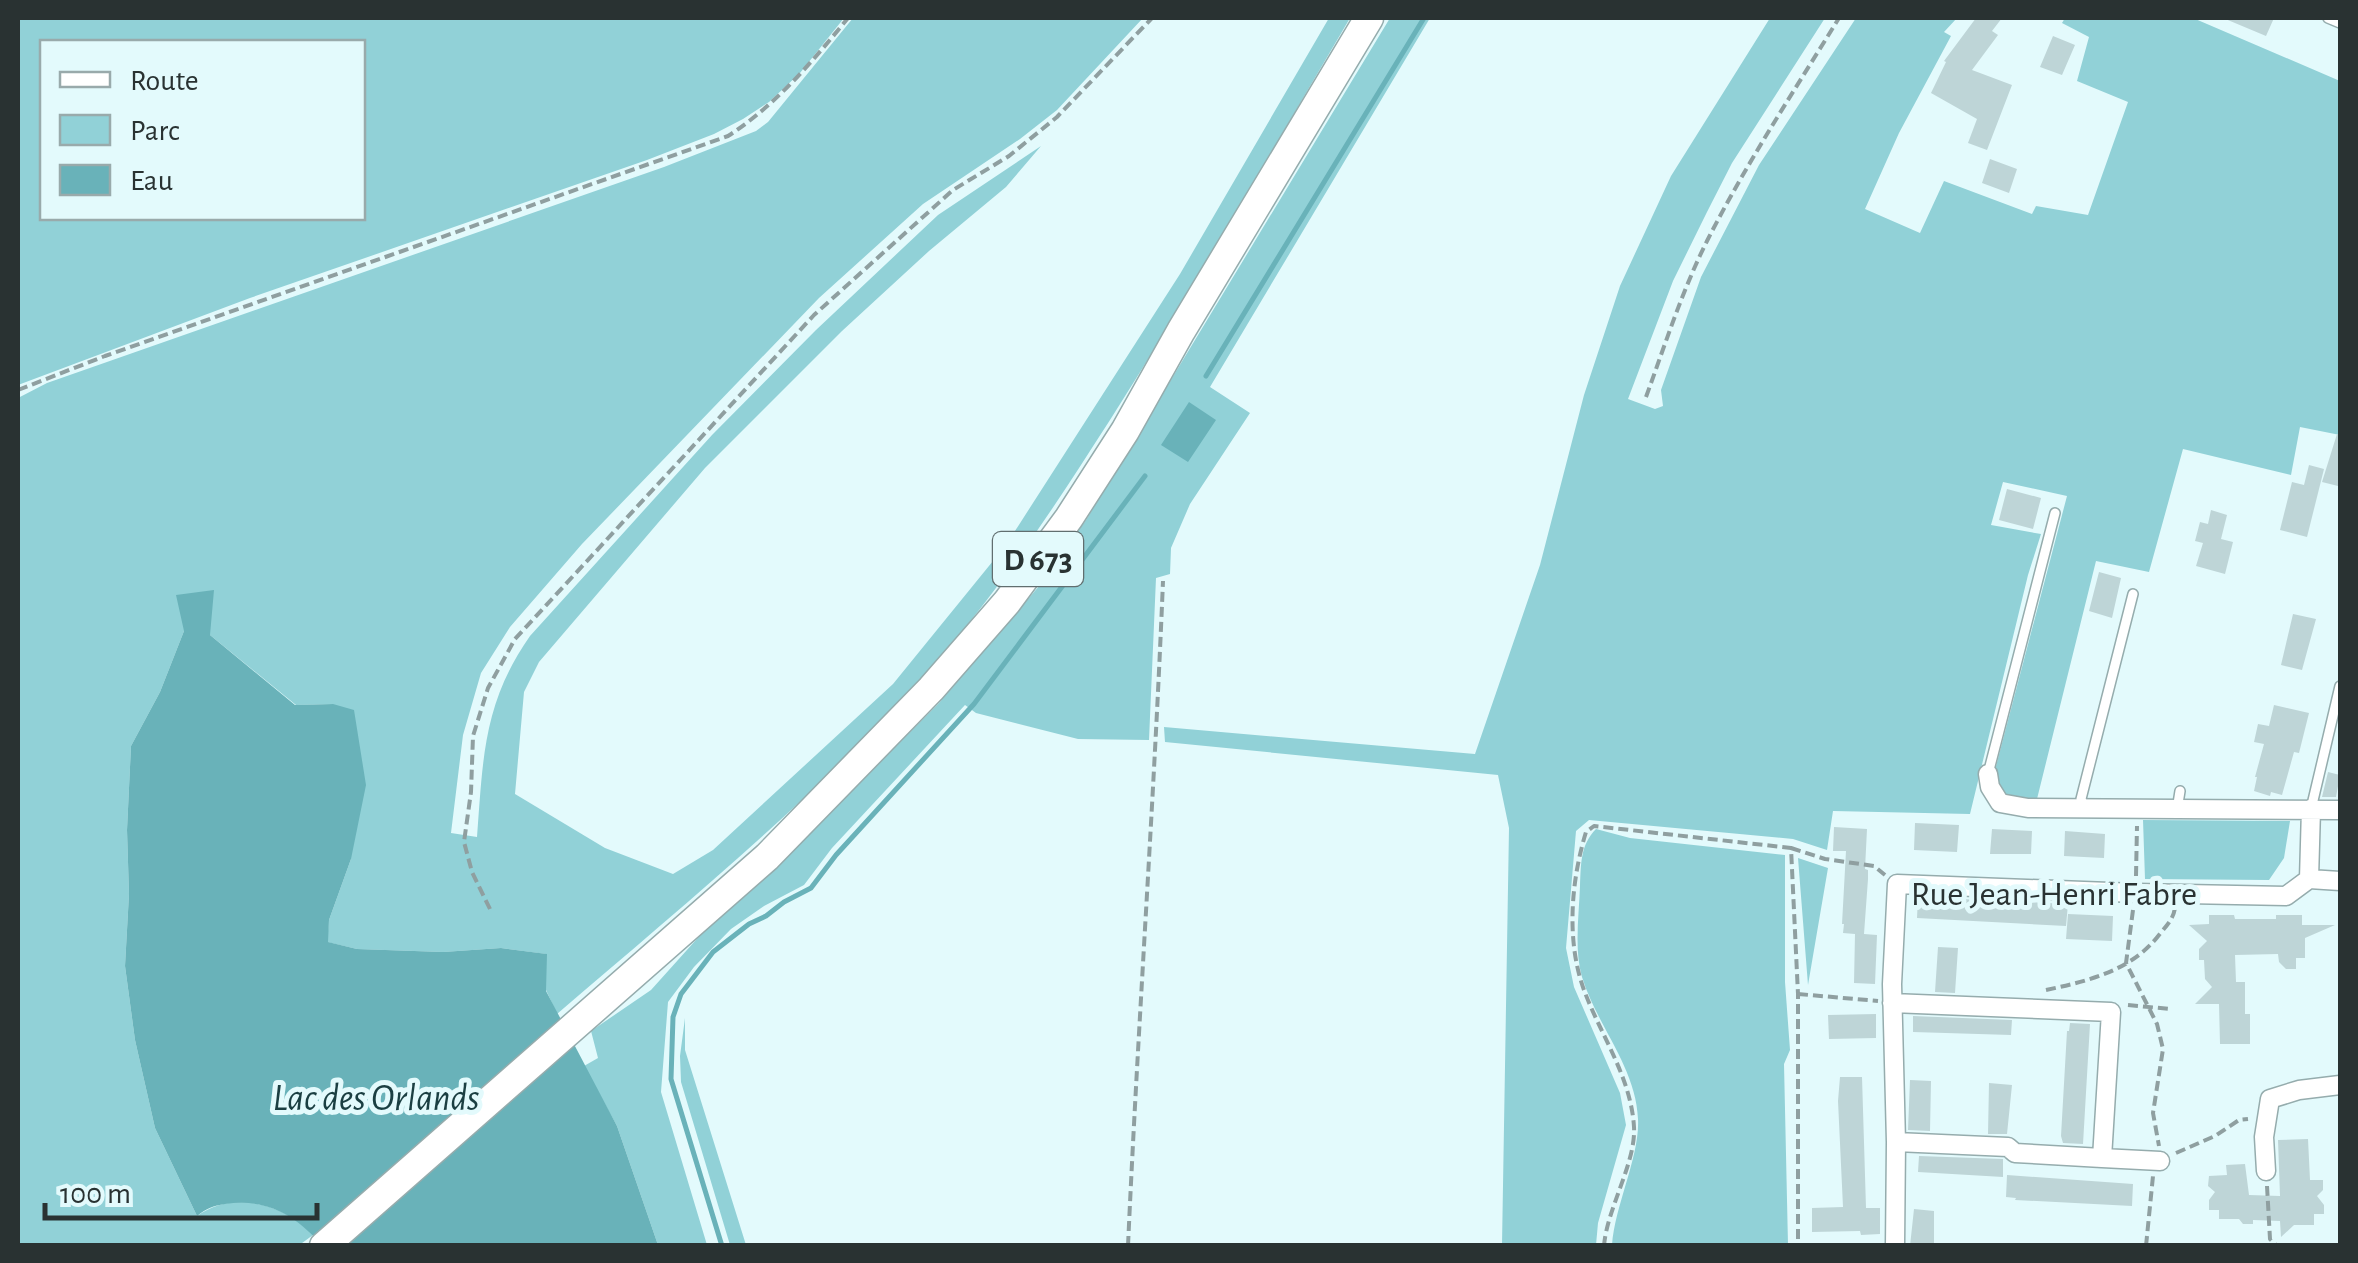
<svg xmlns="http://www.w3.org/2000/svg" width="2358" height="1263" viewBox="0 0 2358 1263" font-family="'Alegreya Sans',sans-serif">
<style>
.green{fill:#91d1d7;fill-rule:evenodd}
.water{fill:#69b2b9}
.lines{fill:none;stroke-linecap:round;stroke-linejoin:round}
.stream{stroke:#69b2b9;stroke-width:5}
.building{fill:#bed5d7}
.lane-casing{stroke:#95acad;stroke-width:12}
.street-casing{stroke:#95acad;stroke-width:21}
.primary-casing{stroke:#95acad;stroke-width:31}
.path{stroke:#8f9fa0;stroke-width:4;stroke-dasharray:10 5;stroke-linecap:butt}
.lane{stroke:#fff;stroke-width:9}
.street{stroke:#fff;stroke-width:18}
.primary{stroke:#fff;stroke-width:28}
.labels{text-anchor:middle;stroke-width:10;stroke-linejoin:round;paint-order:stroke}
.shield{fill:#e3fafc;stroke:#616e6f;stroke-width:2.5}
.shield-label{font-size:32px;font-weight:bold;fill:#293232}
.street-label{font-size:35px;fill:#293232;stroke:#e3fafc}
.water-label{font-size:38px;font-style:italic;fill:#1b3f42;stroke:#e3fafc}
</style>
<rect width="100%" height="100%" fill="#e3fafc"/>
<path class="green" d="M18,18H844L800,73L769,102L743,119L714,134L647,160L250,298L18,385ZM42,42H362V218H42Z
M853,18H1143L1057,110L1020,139L923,204L819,298L582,544L510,627L481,673L463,735L451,833L477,837C483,759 483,703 530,636L712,435L816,330L938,215L1041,146L1006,187L929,251L842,331L705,468L539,662L524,692L515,794L605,848L673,874L713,850L893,684L1006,545L1180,274L1329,18H1350C1271,152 1194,288 1110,420C1065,490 1020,560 968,624C851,769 698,893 557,1014L546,990V954L501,948L443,952L357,949L327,942L329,920L351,859L333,704L296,705L210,635L184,631L160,692L131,746L127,830L129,894L125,966L135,1040L155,1128L197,1216C232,1190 284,1203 313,1235L298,1246H18V398L47,383L664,167L756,131L768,122Z
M1390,18H1430L1210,387L1250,413L1190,504L1171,548L1170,574L1156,578L1149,740L1078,739L976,713L965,705L832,848L804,885L764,906L731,929L694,967L668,1002L661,1092L707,1245H658L617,1126L584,1066L598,1058L591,1031L651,990L713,921L823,820L939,703L1040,585L1086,520Z
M1770,18H1825L1732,163L1707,212L1673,281L1628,399L1655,409L1663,406L1661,390L1701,277L1759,165L1856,18H1957L1944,32L1951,36L1899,133L1865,209L1920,233L1944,181L2032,214L2036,206L2088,215L2128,102L2077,81L2089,37L2062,23L2065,18H2193L2340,81V435L2300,427L2291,475L2183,449L2149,572L2096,561L2036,803C2008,798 2003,799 1995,770L2067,496L2003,482L1991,525L2041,534L2028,575L1970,814L1833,811L1827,850L1793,839L1589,820L1576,831L1566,948L1574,987L1620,1093L1626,1125L1598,1223L1596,1245H1502L1509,828L1498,775L1165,742L1164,727L1475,754L1540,565L1584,395L1620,286L1671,176Z
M2143,820L2290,821L2284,858L2269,880L2145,879Z
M1596,829L1630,838L1785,855V982L1790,1050L1784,1064L1788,1245H1612C1615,1205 1640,1156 1638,1119C1636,1067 1597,1026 1582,977C1574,949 1579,915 1580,886C1581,865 1580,845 1596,829Z
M1798,858L1828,868L1808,985Z
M685,1018V1050L746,1245H730L681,1082L680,1056Z"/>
<path class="water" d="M1189,402L1216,420L1188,462L1161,445Z
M214,590L210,635L295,705L333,704L354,710L366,785L351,859L329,920L328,942L357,949L443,952L501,948L547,954L546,991L617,1126L658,1245H322C295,1215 267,1198 225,1204C213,1206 207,1208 197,1216L155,1128L135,1040L125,966L129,894L127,830L131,746L160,692L184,631L176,595Z"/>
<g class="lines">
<path class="stream" d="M1206,376L1424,18
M722,1246L671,1079L673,1017L681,994L713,952L749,924L766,916L784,902L811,888L836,855L974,704L1145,476"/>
</g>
<path class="building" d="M1976,18H2002L1992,31L1998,35L1972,70L2012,85L1987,150L1968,143L1977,119L1931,93L1946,62L1944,61Z
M2223,18H2274L2266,36Z
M2053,36L2075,45L2062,75L2040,67Z
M1990,159L2017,169L2009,193L1982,183Z
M2337,434L2340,435L2338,486L2322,482Z
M2309,465L2324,469L2307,537L2280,530L2292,482L2304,485Z
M2007,489L2041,498L2033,529L1999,520Z
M2211,510L2227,515L2221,539L2233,542L2225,574L2196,566L2203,543L2195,541L2200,522L2208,524Z
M2099,572L2121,578L2112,618L2089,611Z
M2293,614L2316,619L2302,670L2281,665Z
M2274,705L2309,713L2299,753L2294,752L2282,795L2271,792L2270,796L2254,791L2257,777H2255L2264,744L2254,742L2258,724L2269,726Z
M2328,772L2340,775L2336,797H2322Z
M1915,823L1959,825L1957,852L1914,850Z
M1834,827L1867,829L1865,869L1868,870V879L1864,934L1877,935L1875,984L1854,983L1855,934L1843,933L1844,924H1842L1846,851H1833Z
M1992,829L2032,831L2031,854H1990Z
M2065,831L2105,834L2104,858L2064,856Z
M1918,897L2068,904L2066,926L1917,918Z
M2068,914L2113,916L2112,941L2066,939Z
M2209,915H2234L2235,919H2276V915H2302V925H2335L2305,938V958H2296V969H2286L2279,962L2278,954L2235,955L2236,982H2245V1014H2250V1044H2220L2219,1004H2195L2212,987L2205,979L2204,960H2199V949L2207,941L2189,925L2209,924Z
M1938,947L1958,948L1955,993L1935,992Z
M1876,1014V1038L1829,1039L1828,1015Z
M1913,1016L2012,1020L2011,1035L1913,1032Z
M2070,1023L2090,1024L2083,1144L2063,1143L2061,1136L2067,1031H2069Z
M1840,1077H1862L1866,1208H1880V1234L1861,1235L1860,1231L1812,1232V1208L1843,1207L1838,1101Z
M1910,1080L1931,1081L1930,1131L1908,1130Z
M1989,1083L2012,1085L2007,1134H1988Z
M2308,1139L2310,1180H2323V1190L2317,1196L2324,1205V1214H2314V1225H2294L2281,1237L2280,1221L2253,1220V1224H2243L2239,1219H2219V1210H2209V1200L2215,1192L2208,1186L2209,1176L2227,1175L2226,1165L2245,1164L2249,1195L2280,1196L2278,1140Z
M1919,1156L2003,1159V1177L1918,1172Z
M2007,1175L2133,1184L2132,1206L2015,1200L2016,1198L2006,1197Z
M1914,1209L1934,1211V1246H1910Z"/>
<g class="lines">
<defs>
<path id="lane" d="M2328,18L2340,23
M1988,774L2055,513
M2085,809L2081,799L2133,594
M2311,809L2340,686
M2177,810L2180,791"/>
<path id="street" d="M1988,774L1990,787L2000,803L2028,808L2340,810
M2309,879L2340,881
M1892,1003L2111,1012L2102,1158L2015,1153L2008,1147L1896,1142
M2102,1158L2160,1161
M2266,1171L2264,1137L2270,1099L2299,1090L2340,1085
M1895,1246L1896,1142L1892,984L1897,884L2136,893L2286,896L2309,879L2311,809"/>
<path id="primary" d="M324,1246L767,857L931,689L1007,602L1069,518L1125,431L1181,331L1369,18"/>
</defs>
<use href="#lane" class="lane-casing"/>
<use href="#street" class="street-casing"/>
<use href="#primary" class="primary-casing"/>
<path class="path" d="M18,390L105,356L728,136C776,105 812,62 848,18
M1646,397C1665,345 1682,291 1707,241C1746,164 1794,91 1839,18
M1791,848L1825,859L1874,866L1885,875
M2136,876L2137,826
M490,909L472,872L464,842L471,792L473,736L488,688L515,639L814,315L953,190L1009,156L1057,117L1152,18
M2133,910L2126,963L2157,1024L2163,1049L2153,1113L2159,1146
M2046,990C2088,981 2131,971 2159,935C2166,926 2173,920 2175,908
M1798,994L1878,1001
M2128,1005L2170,1009
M2176,1153L2215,1136L2239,1120L2248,1119
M2267,1186L2270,1239L2277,1246
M1128,1246C1138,1024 1154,803 1163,581
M1604,1246C1607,1208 1636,1163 1634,1127C1631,1077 1601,1036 1584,990C1566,941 1571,881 1586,832L1594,826L1791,848L1798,994V1246
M2146,1246L2153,1176"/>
<use href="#lane" class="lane"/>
<use href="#street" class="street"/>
<use href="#primary" class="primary"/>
</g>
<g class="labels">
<rect class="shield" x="993" y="532" width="90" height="54" rx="8"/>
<g class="shield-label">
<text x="1038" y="570">D 673</text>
</g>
<g class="street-label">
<text x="2054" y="905">Rue Jean-Henri Fabre</text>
</g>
<g class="water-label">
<text x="376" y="1110">Lac des Orlands</text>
</g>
</g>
<rect width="2358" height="1263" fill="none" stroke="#293232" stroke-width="40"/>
<rect x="40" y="40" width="325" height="180" fill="#e3fafc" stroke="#99aaab" stroke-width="2.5"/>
<rect x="60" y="72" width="50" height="15" fill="#ffffff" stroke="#99aaab" stroke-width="2.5"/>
<text x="130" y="90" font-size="30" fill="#293232">Route</text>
<rect x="60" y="115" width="50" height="30" fill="#91d1d7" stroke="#99aaab" stroke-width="2.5"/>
<text x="130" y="140" font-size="30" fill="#293232">Parc</text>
<rect x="60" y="165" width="50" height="30" fill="#69b2b9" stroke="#99aaab" stroke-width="2.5"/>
<text x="130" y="190" font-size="30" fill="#293232">Eau</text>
<path d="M45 1203v15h272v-15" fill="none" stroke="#293232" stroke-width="5"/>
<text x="60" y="1203" font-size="30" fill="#293232" stroke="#e3fafc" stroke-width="8" paint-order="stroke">100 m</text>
</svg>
